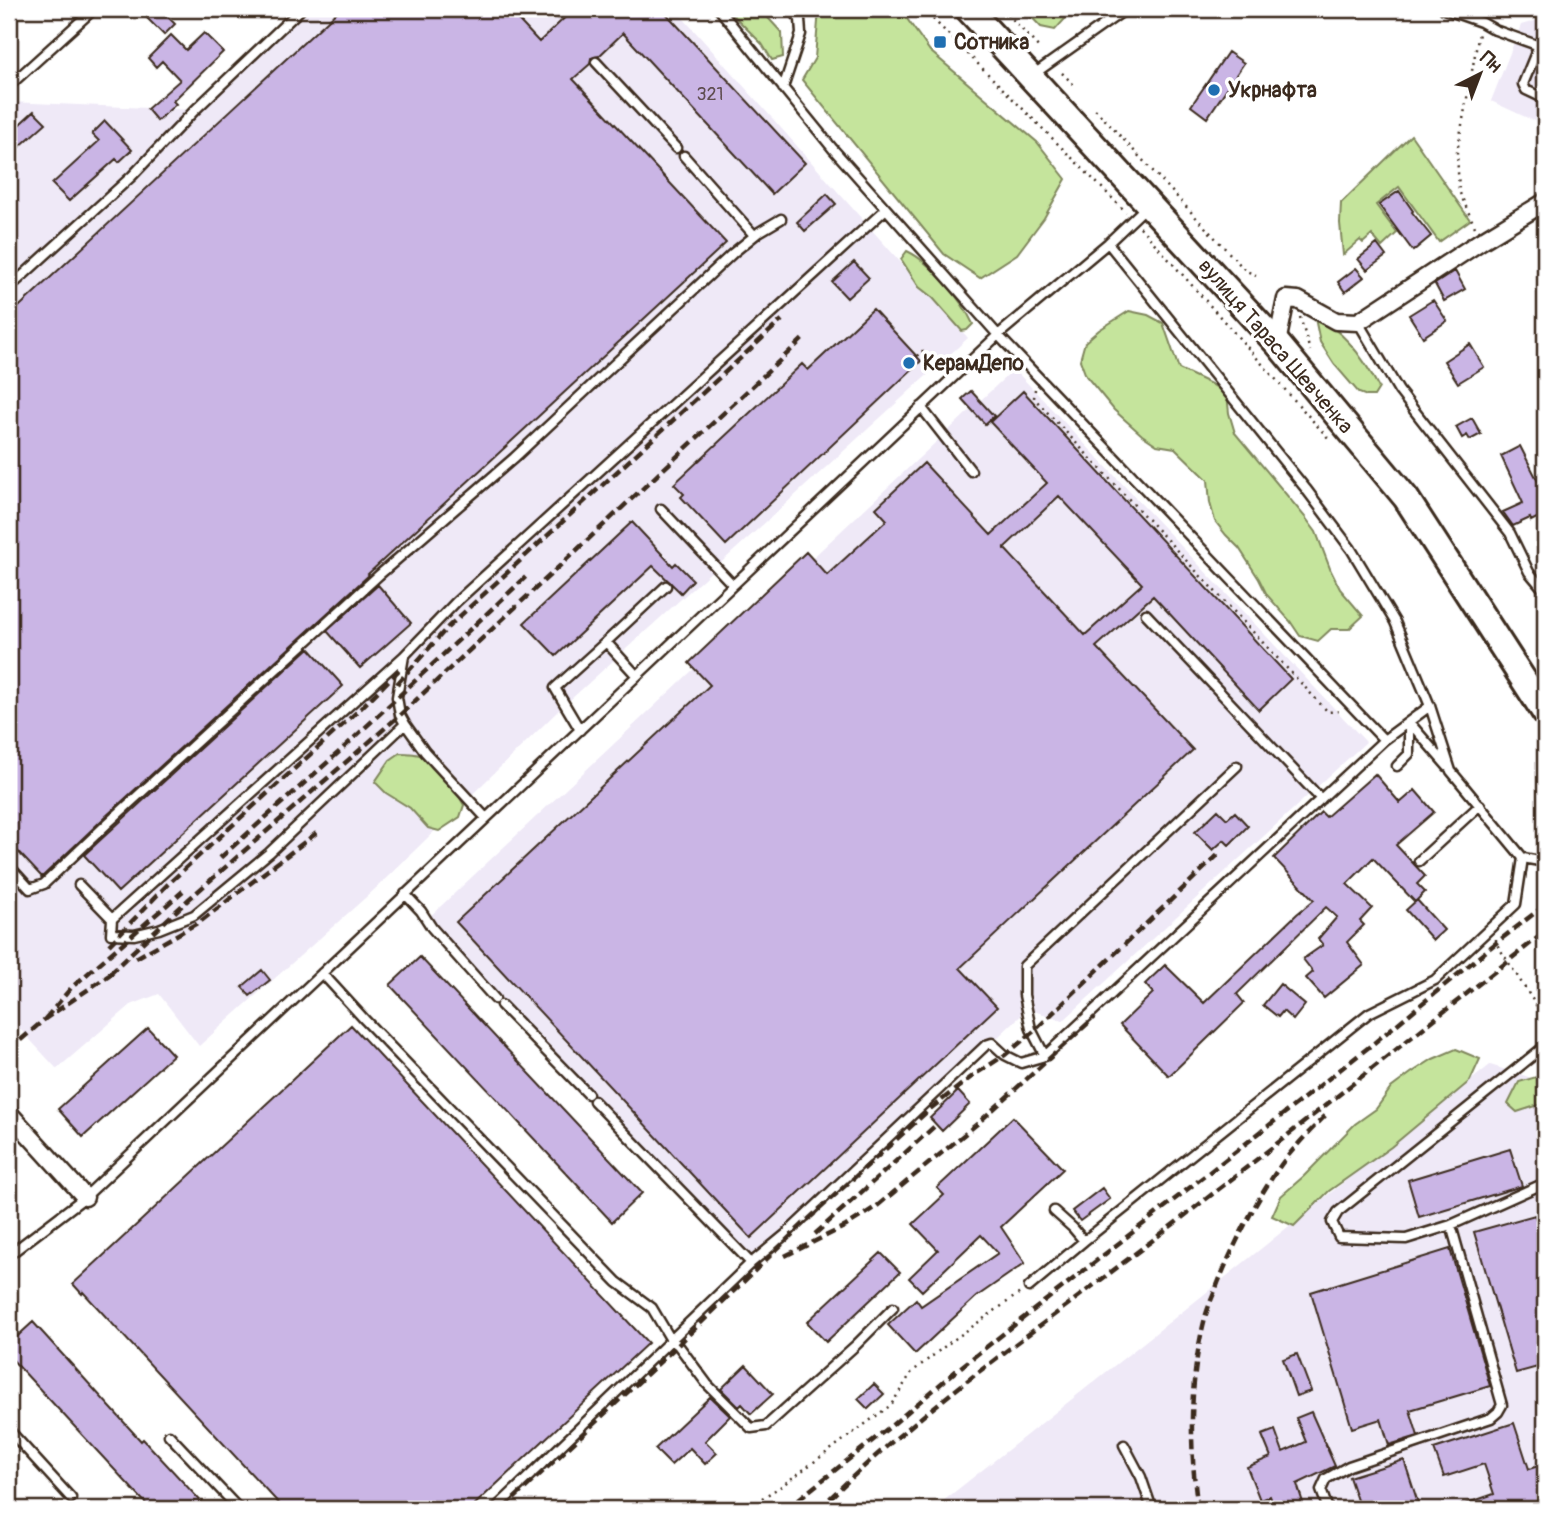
<svg xmlns="http://www.w3.org/2000/svg" width="1554" height="1518" viewBox="0 0 1554 1518" font-family="Pangolin,sans-serif">
<style>
.built{fill:#efe9f7}
.green{fill:#c5e49c;stroke:#80875d;stroke-width:2}
.building{fill:#cab5e5;stroke:#3b2a1e;stroke-width:2;fill-rule:evenodd}
.lines{fill:none;stroke-linecap:round;stroke-linejoin:round}
.lane-casing{stroke:#3b2a1e;stroke-width:13}
.street-casing{stroke:#3b2a1e;stroke-width:21}
.primary-casing{stroke:#3b2a1e;stroke-width:30}
.path{stroke:#3b2a1e;stroke-width:2.5;stroke-dasharray:2 5;stroke-linecap:butt}
.lane{stroke:#fff;stroke-width:8}
.street{stroke:#fff;stroke-width:16}
.primary{stroke:#fff;stroke-width:24}
.rail{stroke:#3b2a1e;stroke-width:4.5;stroke-dasharray:10 5;stroke-linecap:butt}
.poi-dot{fill:#1f6fb2;stroke:#fff;stroke-width:2.5}
.labels{text-anchor:middle;stroke-width:7;stroke-linejoin:round;paint-order:stroke}
.number-label{font-size:18px;fill:#5f4d50}
.poi-label{font-size:21px;font-weight:bold;fill:#3b2a1e;stroke:#fff;text-anchor:start}
.street-label{font-size:21px;fill:#3b2a1e;stroke:#fff}
</style>
<rect width="100%" height="100%" fill="#fff"/>
<filter id="ink" filterUnits="userSpaceOnUse"><feTurbulence type="fractalNoise" baseFrequency=".0143" numOctaves="2"/><feDisplacementMap in="SourceGraphic" scale="14" xChannelSelector="R" yChannelSelector="G"/><feConvolveMatrix kernelMatrix="1 2 1 2 8 2 1 2 1" color-interpolation-filters="sRGB"/></filter>
<g filter="url(#ink)">
<path class="built" d="M301,9H675L968,338L559,710L374,890L199,1046L159,994L131,1005L57,1069L9,1017V102L195,110Z
M1545,18V126L1491,101L1521,25Z
M1014,369L1366,742L1063,1021L1028,1009L750,1269L425,921Z
M1490,1065L1545,1082V1509H933L1172,1320Z"/>
<path class="green" d="M727,9H760L782,33L783,57L772,60L762,44Z
M819,9H900L930,51L1037,142L1066,179L1044,218L1017,254L980,278L944,254L802,80L815,58Z
M1024,9H1074L1055,30L1041,27Z
M1411,135L1470,220L1439,242L1399,187L1376,205L1397,233L1382,247L1372,235L1363,243L1360,240L1343,255L1340,223L1341,203Z
M907,251C931,262 962,300 973,324L967,330L962,331L933,298L919,287L901,259Z
M1129,311L1148,315L1163,323L1179,369L1211,384L1227,394L1229,413L1235,433L1305,517L1316,532L1331,571L1340,589L1363,616L1349,629H1331L1318,641L1300,636L1290,621L1267,595L1259,579L1239,548L1226,535L1215,521L1210,503L1208,480L1175,448L1157,445L1142,435L1114,410L1086,376L1080,360L1085,342L1099,330Z
M1315,318C1345,330 1365,360 1379,388L1374,396H1367L1359,393L1334,364L1320,342Z
M400,753C408,753 415,753 423,756C436,763 457,792 464,805L460,817L439,831L428,828L410,808L386,793L375,782L390,760Z
M1456,1049L1480,1059L1470,1081L1391,1147L1329,1191L1294,1226L1272,1216L1281,1196L1304,1176L1355,1124L1376,1109L1391,1088L1411,1073L1433,1059Z
M1543,1075L1545,1076V1108L1542,1104L1517,1112L1508,1104L1519,1082Z"/>
<path class="building" d="M138,9H160L175,24L164,35Z
M340,9H508L539,42L574,9H662L805,163L772,194L623,33L599,56L591,58L590,64L573,79L726,243L368,574L369,575L104,818L42,877L9,842V316Z
M204,33L223,52L173,101L176,104L157,121L147,109L180,80L162,61L156,67L148,58L171,35L186,50Z
M1228,52L1244,63L1207,118L1191,106Z
M34,111L46,123L9,156V134Z
M105,121L132,150L119,162L116,159L69,201L52,184L99,141L92,134Z
M1399,191L1413,211L1412,212L1431,236L1413,251L1379,205Z
M827,194L836,204L805,231L797,222Z
M1377,244L1386,256L1367,270L1358,259Z
M854,262L869,278L847,298L832,282Z
M1356,268L1364,277L1345,292L1338,282Z
M1455,271L1465,289L1444,301L1435,284Z
M1433,300L1447,321L1423,337L1409,315Z
M873,309L921,361L726,545L681,497L684,494L674,484L802,364L808,370Z
M1470,344L1484,367L1458,383L1444,361Z
M971,391L994,416L985,424L962,399Z
M1023,391L1291,679L1259,710L1153,596L1096,647L1193,750L960,968L997,1007L751,1238L456,922L710,685L689,663L806,552L827,575L887,520L876,508L924,463L991,535L1047,483L990,422ZM1059,496L1142,584L1085,635L1004,548Z
M1472,418L1481,434L1470,440L1467,435L1462,438L1456,427Z
M1520,446L1545,495V514L1531,521L1530,518L1513,526L1503,512L1523,503L1501,456Z
M632,522L673,566L676,563L693,580L681,593L653,566L556,656L524,623Z
M378,585L411,623L360,668L327,631Z
M309,648L343,686L118,892L84,855Z
M1375,774L1400,803L1415,790L1434,812L1396,845L1425,876L1417,884L1425,892L1415,902L1373,858L1347,884L1372,908L1360,921L1364,925L1347,942L1364,965L1324,998L1306,978L1313,972L1303,959L1323,945L1318,939L1337,917L1326,907L1237,994L1244,1003L1169,1076L1120,1025L1153,993L1145,984L1165,965L1204,1003L1297,914L1314,900L1274,858L1321,812L1326,817Z
M1218,810L1227,819L1235,812L1248,826L1229,845L1224,840L1213,850L1195,832Z
M1417,900L1444,930L1433,940L1406,910Z
M420,957L642,1193L612,1222L390,985Z
M262,970L270,980L250,996L242,987Z
M1280,984L1305,1005L1293,1020L1283,1011L1278,1017L1263,1005Z
M351,1025L648,1343L470,1509H284L83,1292L82,1294L73,1284Z
M148,1028L173,1055L83,1137L58,1109Z
M958,1091L970,1104L942,1131L930,1118Z
M1013,1117L1063,1169L1001,1227L1025,1263L976,1297L915,1354L888,1325L916,1299L921,1306L998,1253L981,1235L922,1291L909,1278L938,1250L913,1224L944,1195L937,1188Z
M1510,1149L1522,1186L1419,1217L1408,1180Z
M1102,1188L1110,1199L1080,1221L1072,1211Z
M1535,1215L1536,1219L1545,1216V1365L1516,1373L1474,1232Z
M1450,1249L1490,1386L1410,1410L1418,1436L1389,1445L1381,1419L1352,1428L1311,1292Z
M881,1253L900,1272L826,1342L807,1322Z
M33,1322L141,1441L143,1439L208,1509H151L9,1356V1344Z
M1297,1354L1311,1391L1296,1396L1283,1359Z
M746,1365L773,1394L751,1414L742,1404L739,1407L721,1389Z
M874,1384L884,1394L868,1409L858,1399Z
M710,1397L730,1416L705,1441L717,1453L705,1464L690,1448L671,1465L655,1449Z
M1311,1412L1335,1466L1297,1484L1305,1509H1275L1270,1496L1260,1500L1247,1467L1271,1457L1262,1435L1275,1430L1283,1452L1306,1442L1296,1418Z
M1514,1423L1529,1469L1545,1464V1509H1456V1507L1494,1494L1484,1464L1444,1477L1434,1449Z
M1404,1460L1420,1509H1360L1349,1477Z"/>
<g class="lines">
<defs>
<path id="lane" d="M555,9L559,13
M719,9L833,149L998,335L1384,740
M1444,9L1481,22L1495,30L1545,48
M1545,35L1539,45L1523,84L1526,90L1545,99
M596,62L676,148
M1034,74L1126,9
M9,86L94,9
M783,88L801,34L800,19L791,9
M684,156L754,235
M1108,243L1306,489L1351,549L1395,622L1430,706L1451,771L1523,858L1545,862
M9,288L132,176L195,110L301,9
M1358,322L1399,391L1510,533L1529,572L1545,591
M921,407L971,471
M661,509L733,585
M1146,614L1321,799
M637,676L606,642L666,586
M1409,722L1448,767
M405,724L425,752L486,818
M580,730L555,688L606,642
M1397,766L1409,754V722
M1419,861L1480,805
M9,866L30,889L44,884L108,823L379,575L514,458L733,253L759,232L781,219
M79,885L112,919L111,934L134,935L159,929L194,915L269,853L405,724L400,715L397,697L404,656L456,602L886,209
M405,894L421,911L432,928L495,999
M112,919L404,656
M322,973L365,1020L617,1282L652,1308L671,1340L678,1345L707,1384L751,1428L766,1426L856,1345L893,1308
M501,1005L588,1094
M1545,1049L1540,1050L1338,1212L1332,1222L1339,1237L1406,1239L1451,1225L1545,1183
M1045,1056L1031,1029L1024,995V966L1237,766
M594,1101L751,1263
M1054,1211L1073,1228L1084,1241L1369,1013L1435,980L1516,904L1523,858
M9,1255L85,1197L998,335L1108,243L1146,207
M1029,1287L1084,1241
M9,1430L71,1498
M169,1435L239,1509
M1124,1445L1141,1477L1152,1509
M495,1509L751,1263L786,1234L986,1045L992,1043L1005,1055L1021,1063L1045,1056L1384,740L1430,706
M1328,1509L1321,1490L1326,1479L1349,1466L1491,1418L1498,1412L1502,1405L1451,1225"/>
<path id="street" d="M1277,343L1286,299L1298,300L1336,321L1358,322L1481,241L1545,202
M9,1113L85,1197"/>
<path id="primary" d="M968,9L1277,343L1406,498L1545,713"/>
</defs>
<use href="#lane" class="lane-casing"/>
<use href="#street" class="street-casing"/>
<use href="#primary" class="primary-casing"/>
<path class="path" d="M923,9L1126,212
M1003,9L1041,50
M1062,73L1073,84
M1095,109L1246,271L1256,275
M1140,227L1329,439
M1475,227L1459,191L1457,152L1479,33
M1300,317L1310,351
M917,356L922,351L932,361
M1035,389L1034,398L1328,712L1341,711
M1496,939V943L1545,1019
M744,1509L780,1487L891,1405L912,1372L949,1343L1020,1293"/>
<use href="#lane" class="lane"/>
<use href="#street" class="street"/>
<use href="#primary" class="primary"/>
<path class="rail" d="M397,684L448,627L782,320
M220,858L338,753L529,574
M109,945L168,884L359,710L401,668
M136,958L201,921L319,831
M109,974L189,899L400,715L805,337
M45,1019L71,988L183,891
M9,1050L45,1019L115,971
M815,1234L936,1125
M785,1256L846,1226L877,1206L977,1124L1095,1017
M503,1509L678,1345L803,1224L930,1109L974,1075L1005,1055L1033,1032L1219,854
M786,1509L891,1426L957,1370L1369,1047L1496,943L1545,905
M819,1509C914,1414 1026,1338 1132,1256C1271,1150 1407,1040 1545,932
M1198,1509C1189,1446 1189,1380 1205,1318C1208,1306 1214,1294 1218,1283C1234,1244 1254,1204 1278,1169C1292,1149 1310,1131 1328,1113"/>
</g>
</g>
<g class="poi-dot">
<rect x="933" y="35" width="14" height="14" rx="3.5"/>
<circle cx="1214" cy="90" r="7"/>
<circle cx="909" cy="363" r="7"/>
</g>
<g class="labels">
<g class="number-label">
<text x="710" y="100">321</text>
</g>
<g class="poi-label">
<text x="954" y="49">Сотника</text>
<text x="1228" y="97">Укрнафта</text>
<text x="923" y="370">КерамДепо</text>
</g>
<g class="street-label">
<text transform="translate(1276 346) rotate(49)" y="7">вулиця Тараса Шевченка</text>
</g>
</g>
<rect width="1554" height="1518" fill="none" stroke="#fff" stroke-width="35"/>
<rect x="18" y="18" width="1519" height="1483" fill="none" stroke="#3b2a1e" stroke-width="2.5" filter="url(#ink)"/>
<g transform="translate(1480 74) rotate(42)" stroke="#ffffff" stroke-width="5" paint-order="stroke">
<path d="M0-5L12 26L0 18L-12 26Z" fill="#3b2a1e"/>
<text y="-10" font-size="19" font-weight="bold" text-anchor="middle" fill="#3b2a1e">Пн</text>
</g>
</svg>
